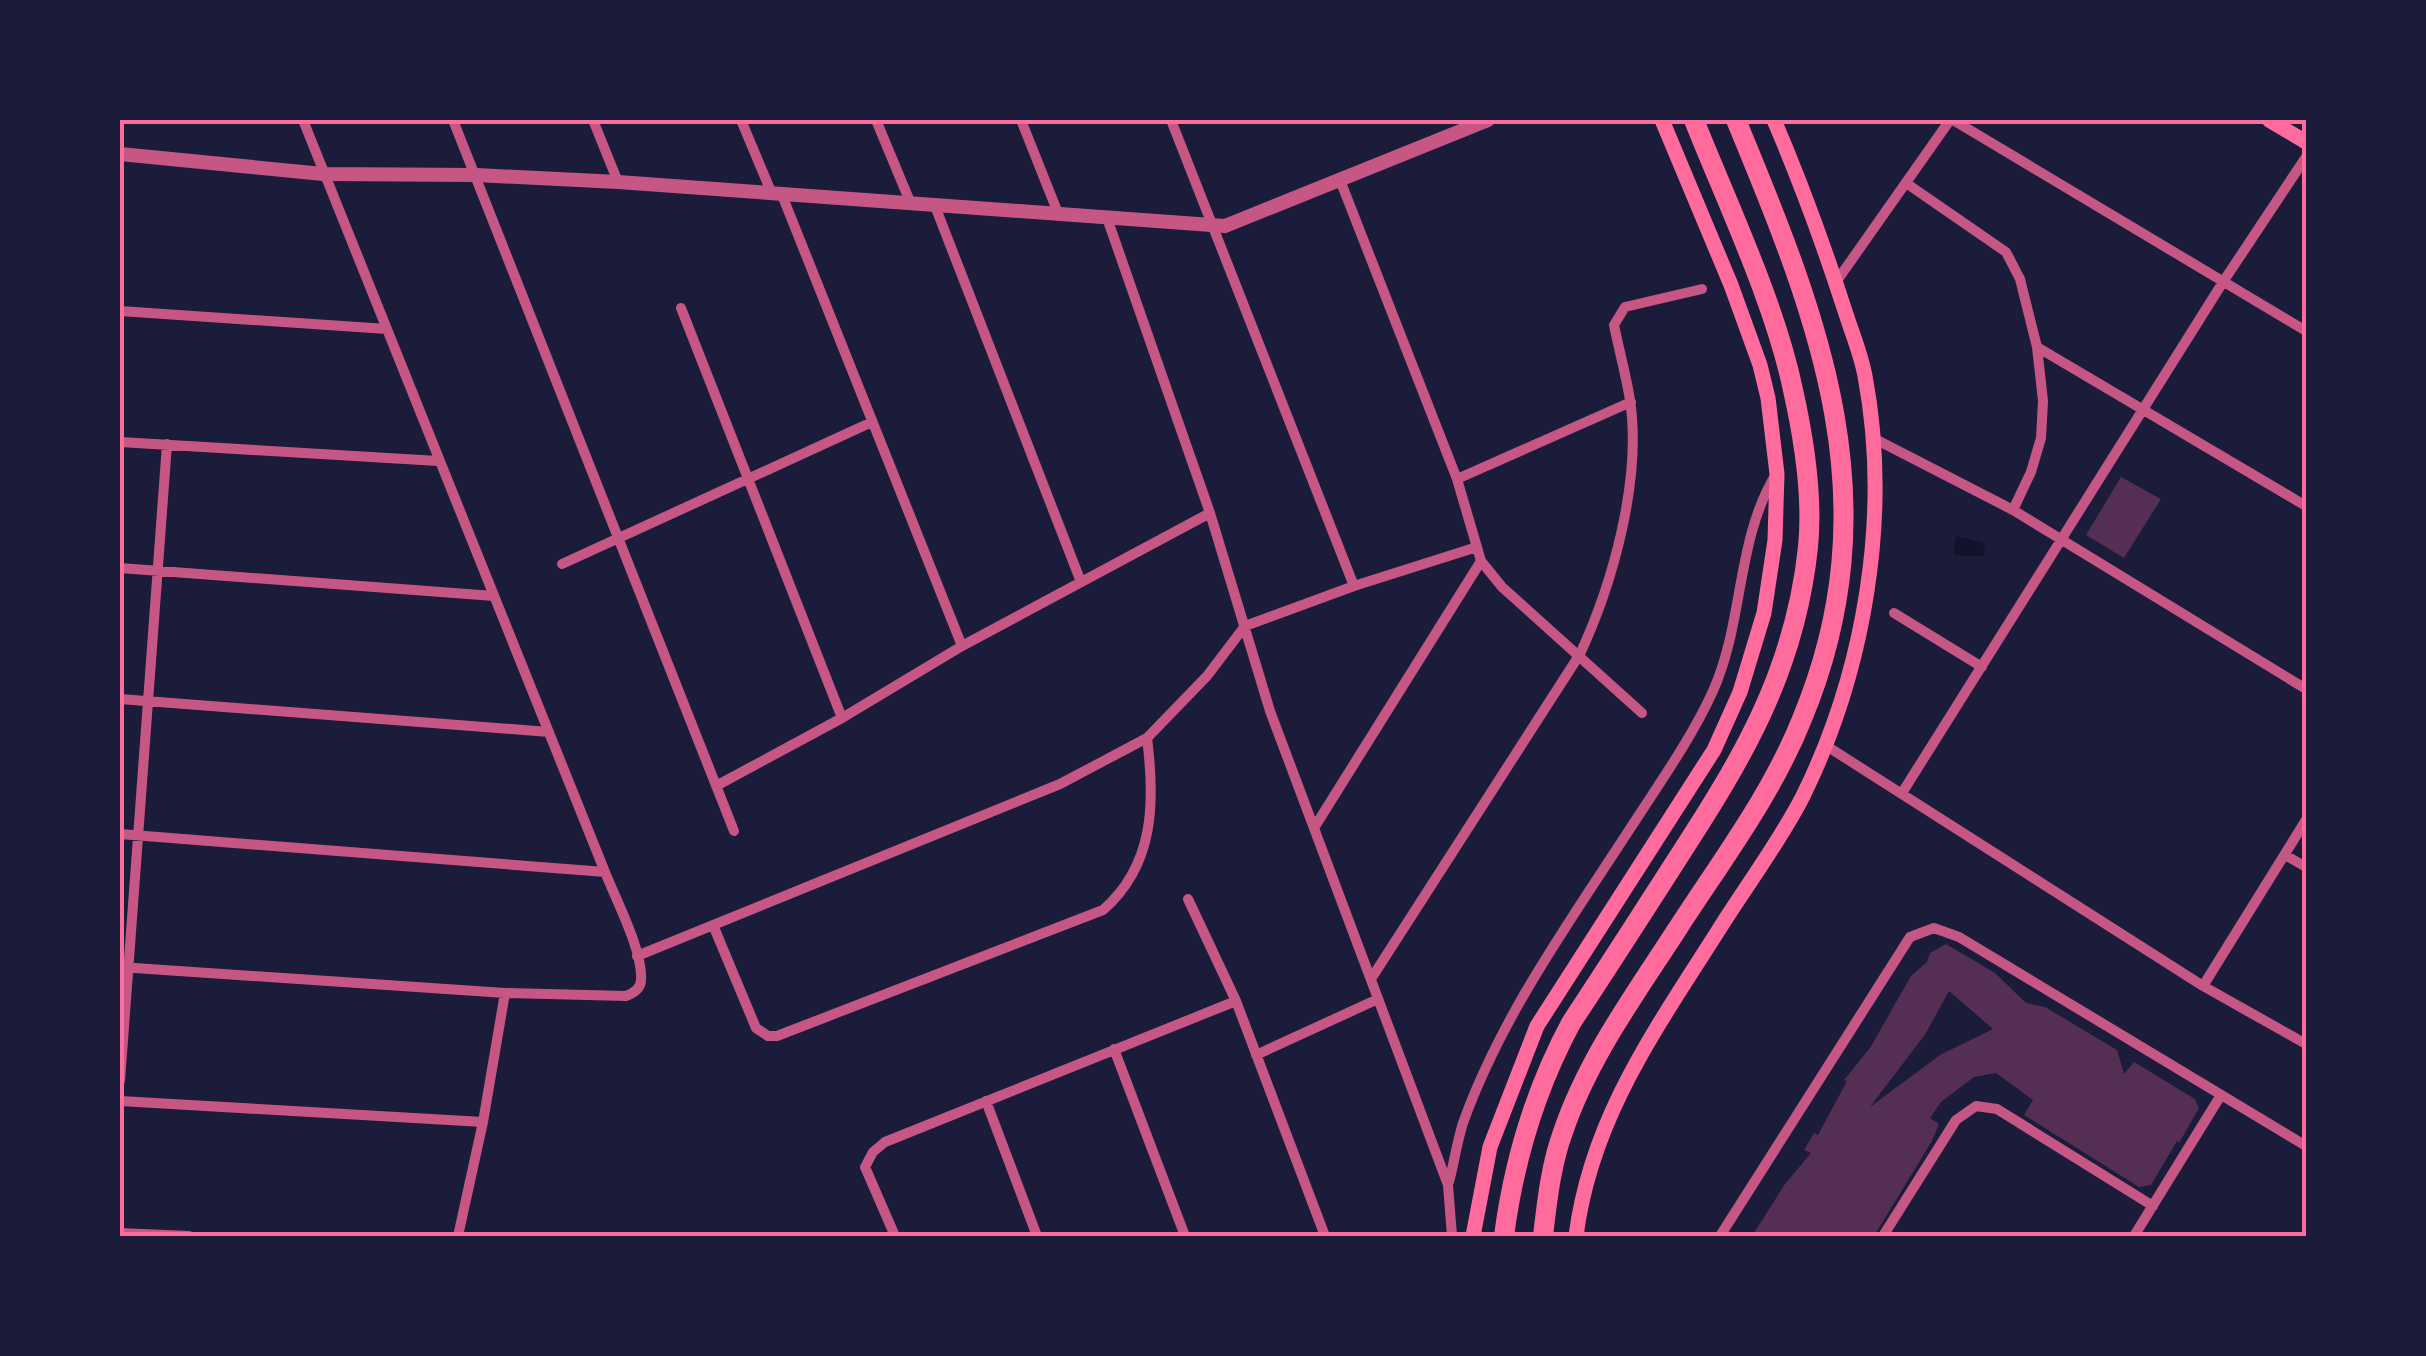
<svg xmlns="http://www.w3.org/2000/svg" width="2426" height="1356" viewBox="0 0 2426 1356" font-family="Overpass,sans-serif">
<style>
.water{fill:#12122b}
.building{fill:#542f53;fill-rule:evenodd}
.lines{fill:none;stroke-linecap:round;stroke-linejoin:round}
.minor{stroke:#c65784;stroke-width:10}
.tertiary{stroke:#c65784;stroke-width:14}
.secondary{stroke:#ff6b9d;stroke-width:15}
.trunk{stroke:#ff6b9d;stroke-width:20}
.neatline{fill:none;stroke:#ff6b9d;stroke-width:4}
</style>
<rect width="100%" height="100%" fill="#1b1b3a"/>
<path class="water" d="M1956,536L1985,543L1983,556L1953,555Z"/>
<path class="building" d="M2121,477L2161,499L2124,558L2086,535Z
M1946,944L1995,973L2026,1003L2045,1007L2117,1050L2124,1074L2134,1062L2195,1099L2199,1108L2179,1143L2177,1141L2151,1185L2139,1187L2024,1115L2033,1100L1996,1073L1974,1077L1941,1102L1930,1118L1939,1124L1932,1141L1874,1236H1752L1785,1184L1811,1153L1804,1150L1814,1133L1818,1135L1847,1081L1844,1080L1870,1048L1911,976L1927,962L1930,953ZM1949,991L1993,1029L1940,1055L1870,1107L1926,1033Z"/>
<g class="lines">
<path class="minor" d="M453,120L734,831
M593,120L618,182
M741,120L772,194
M876,120L911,204
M1021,120L1058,213
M1171,120L1354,586
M1953,120L2306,331
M1340,180L1457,479L1481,561L1502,587L1642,713
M1906,183L2006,252L2020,279L2037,347L2043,401L2041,438L2031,472L2013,510
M782,195L962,646
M935,206L1081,582
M1107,218L1210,513L1270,711L1448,1185L1452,1236
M1836,282L1950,120
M681,308L842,718
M120,311L387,329
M2037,347L2306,506
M1875,439L2013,510L2306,689
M120,442L438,461
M1457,479L1631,402
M562,564L872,422
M120,568L494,596
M1894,613L1982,667
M120,699L549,732
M1825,745L2203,986L2306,1044
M716,786L842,718L962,646L1210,513
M1902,793L2223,282L2306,157
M1314,828L1481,561
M120,834L605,872
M2285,855L2306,867
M1188,899L1236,1001L1325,1236
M713,925L756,1028L768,1036H777L1103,910C1155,865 1155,801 1147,738
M637,956L1060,784L1147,738L1207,676L1245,626L1354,586L1477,547
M120,967L505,993L626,996C634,993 641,989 641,980C643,951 616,900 605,872L303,120
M1371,979L1580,654C1613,583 1642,479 1630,400C1626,375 1619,350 1614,325L1625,307L1702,289
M2203,986L2306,820
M1114,1049L1185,1236
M1256,1055L1378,999
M120,1081L167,444
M120,1101L483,1122
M986,1101L1037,1236
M1449,1182C1454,1163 1457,1142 1463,1123C1502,1014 1573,917 1635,821C1663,778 1692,737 1713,691C1744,622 1736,539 1776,474
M120,1233L189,1236
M458,1236L483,1122L505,993
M895,1236L865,1167L873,1152L885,1142L1236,1001
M1720,1236L1910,937L1934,928L1959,937L2306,1146
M1883,1236L1956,1120L1976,1106L1997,1109L2153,1206
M2134,1236L2221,1095"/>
<path class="tertiary" d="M120,154L323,174L476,175L618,182L1225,226L1488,120"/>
<path class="secondary" d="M2269,120L2306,142
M1473,1236L1490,1147L1537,1026L1714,750L1740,692L1764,613L1775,540L1777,474L1768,398L1760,365L1731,285L1662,120
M1576,1236C1591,1118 1656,1029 1718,931C1746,886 1779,843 1803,796C1865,670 1891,515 1865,376C1861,354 1852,333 1845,311C1824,246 1801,183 1774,120"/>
<path class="trunk" d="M1504,1236C1514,1160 1535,1090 1571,1023C1606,970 1640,917 1674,864C1741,761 1795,673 1808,547C1813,497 1804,439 1793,390C1775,303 1727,203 1694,120
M1543,1236C1547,1202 1551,1164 1563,1132C1588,1058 1636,993 1678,928C1722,860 1772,794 1802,719C1892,502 1820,322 1736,120"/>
</g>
<rect width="2426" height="1356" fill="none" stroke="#1b1b3a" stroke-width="245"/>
<rect x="122" y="122" width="2182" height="1112" class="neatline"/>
</svg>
